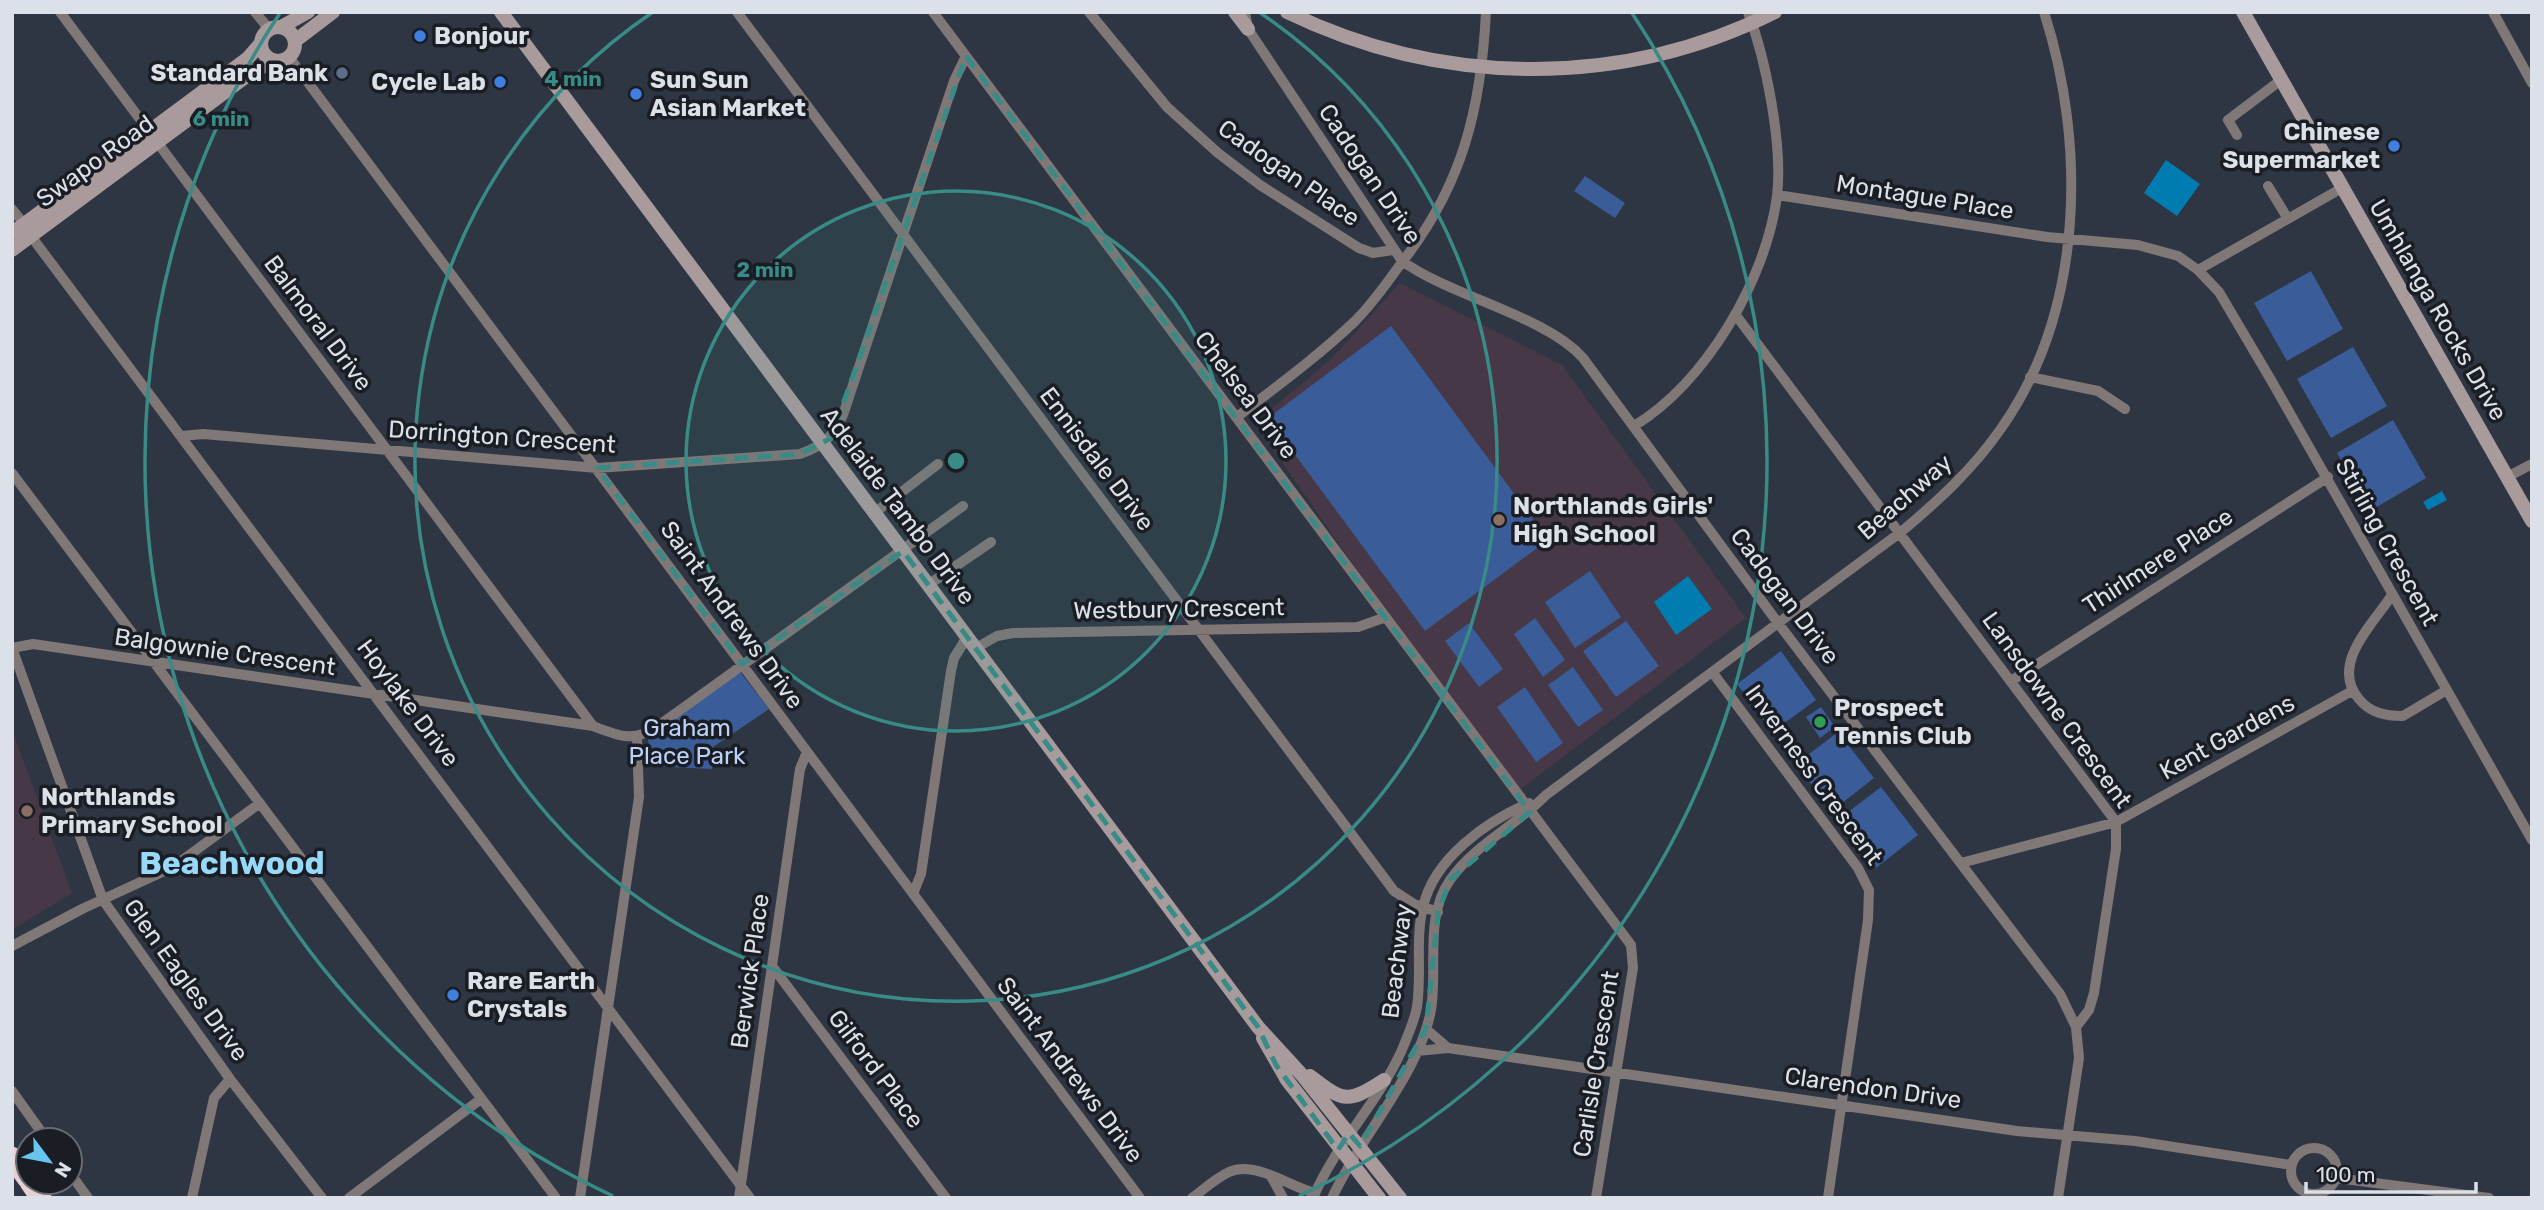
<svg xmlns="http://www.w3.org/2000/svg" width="2544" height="1210" viewBox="0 0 2544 1210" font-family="Rubik,sans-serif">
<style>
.education{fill:#463846}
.green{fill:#3a5c98}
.water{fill:#007cb1}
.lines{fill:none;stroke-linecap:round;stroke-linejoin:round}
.street{stroke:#807777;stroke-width:10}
.secondary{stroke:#a99b9c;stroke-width:14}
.highway{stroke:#e6d0d1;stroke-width:21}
.marked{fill:none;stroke:#388b86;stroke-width:5;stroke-dasharray:14 9;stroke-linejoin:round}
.ring{fill:none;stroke:#388b86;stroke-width:3.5}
.shop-dot{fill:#3f7fe0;stroke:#1a1d23;stroke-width:2.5}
.service-dot{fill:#5c6f8a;stroke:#1a1d23;stroke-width:2.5}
.education-dot{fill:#8d6e63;stroke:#1a1d23;stroke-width:2.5}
.leisure-dot{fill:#2e9e5b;stroke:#1a1d23;stroke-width:2.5}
.labels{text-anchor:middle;stroke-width:7;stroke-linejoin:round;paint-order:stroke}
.poi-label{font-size:24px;font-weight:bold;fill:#dce0e8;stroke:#1a1d23;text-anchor:start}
.street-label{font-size:24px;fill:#dce0e8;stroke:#1a1d23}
.park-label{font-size:24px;fill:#bbd2f9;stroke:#1a1d23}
.district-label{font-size:32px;font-weight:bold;fill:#98d9fa;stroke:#1a1d23}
.centre{fill:#388b86;stroke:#1a1d23;stroke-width:3.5}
.ring-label{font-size:21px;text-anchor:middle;font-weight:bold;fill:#388b86;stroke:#1a1d23;stroke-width:7;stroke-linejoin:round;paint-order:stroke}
</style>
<rect width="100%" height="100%" fill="#2f3643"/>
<path class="education" d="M1400,283L1562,365L1746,618L1513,795L1255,423L1332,358Z
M12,730L72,893L12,930Z"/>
<path class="green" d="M1585,176L1625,203L1615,218L1574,191Z
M2311,271L2343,329L2287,361L2254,303Z
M1391,326L1548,540L1425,631L1268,418Z
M2353,347L2387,406L2331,438L2297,379Z
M2393,420L2426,478L2370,511L2337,453Z
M1590,571L1621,617L1575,648L1545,602Z
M1535,618L1565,660L1543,677L1514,634Z
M1626,621L1659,666L1616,697L1583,651Z
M1469,623L1503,669L1479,687L1445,641Z
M1781,651L1816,700L1772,732L1737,684Z
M1573,667L1603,710L1578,727L1548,685Z
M740,672L769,709L713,747L712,769L650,766L648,738Z
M1525,687L1563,743L1536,762L1497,707Z
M1821,707L1835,727L1820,738L1806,717Z
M1838,732L1874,778L1832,811L1796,764Z
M1881,787L1918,835L1876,868L1839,819Z"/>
<path class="water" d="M2166,160L2200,184L2177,216L2144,193Z
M2442,491L2447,500L2428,510L2423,502Z
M1688,576L1712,609L1676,635L1654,602Z"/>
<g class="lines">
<path class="street" d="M60,12L593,726
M255,12L269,29
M737,12L1394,891L1414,904L1438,912
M933,12L1631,945L1633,968L1596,1198
M1089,12L1167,107L1218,153L1260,185L1359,248L1373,253L1393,250
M1245,12L1248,29L1402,261C1452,297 1546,316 1583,358L1778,623L2060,994L2076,1027
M2493,12L2532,83
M289,57L1140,1198
M2237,135L2228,120L2281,80
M2268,186L2288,219
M1777,195L2047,237L2138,245L2178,256L2198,270L2219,292L2271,380L2532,840
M12,209L24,224
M31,236L750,1198
M2198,270L2342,188
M1735,314L2116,822V849L2094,993L2089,1010L2076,1027L2079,1058L2058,1198
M2030,377L2098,391L2125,409
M1237,417C1276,387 1317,357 1353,323C1373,304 1387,282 1403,261C1463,184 1481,108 1486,12
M1634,426C1706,382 1766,280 1777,196C1783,145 1766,60 1748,12
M182,436L203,434L597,468L800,454C823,446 833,437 843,415L954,81L966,56
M12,473L556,1198
M2507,477L2532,464
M873,514L938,464
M928,585L991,542
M2392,595C2374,623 2329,664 2359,699C2370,713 2386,716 2403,716L2445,691
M976,648L997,636L1013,633L1358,627L1386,617
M1713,673L1858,868L1869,890L1868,920L1828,1198
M2011,681L2328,477
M1961,863L2116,822L2352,691
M913,894L921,874L951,671L954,658L967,637
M12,946L82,909L173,867L260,803
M772,966L946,1198
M1426,1029L1448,1048
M1417,1051L1448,1048L2017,1131L2135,1141L2291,1165
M12,1091L47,1140
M2291 1171a23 23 0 1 1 46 0a23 23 0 1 1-46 0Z
M70,1173L88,1198
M1271,1176L1283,1198
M2337,1178L2489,1198
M192,1198L214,1098L230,1079
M322,1198L230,1079L103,900L12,648L33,644L593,726C619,736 634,743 658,726L963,506
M349,1198L481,1099
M580,1198L639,797L637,738
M739,1198L800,769L807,752
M1192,1198C1204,1189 1216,1178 1229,1172C1256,1160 1289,1187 1315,1193
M1313,1198C1335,1145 1377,1104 1401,1052C1407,1038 1414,1022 1417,1007C1422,974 1415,939 1423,907C1434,858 1486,822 1529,803
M1332,1198C1359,1138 1420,1073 1431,1010C1438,968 1424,917 1450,880C1474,845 1517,825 1546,795L1901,532C1938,501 1972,470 2000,430C2084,312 2087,146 2044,12"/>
<path class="secondary" d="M501,12L1258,1027L1302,1075L1400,1198
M1235,12L1248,29
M1287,12C1442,87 1621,89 1775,12
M2243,12L2532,521
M261 44a17 17 0 1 1 34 0a17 17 0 1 1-34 0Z
M281,27L308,12
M295,41L333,12
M12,233L248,58L261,43
M12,250L252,72L274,61
M1263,1038L1287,1080L1379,1198
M1310,1076C1344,1102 1347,1104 1384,1080"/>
<path class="highway" d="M12,1157L28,1179
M30,1182L41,1198"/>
</g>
<path class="marked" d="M966,56L1530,812L1450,880L1438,912L1426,1029L1360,1146L1349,1133L1338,1150L1276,1065L1258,1027L903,551L742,664L597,468L800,454L831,438Z"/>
<circle cx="956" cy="461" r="270" fill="#388b86" fill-opacity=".12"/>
<g class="ring">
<circle cx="956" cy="461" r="270"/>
<path d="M1259 12A541 541 0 1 1 653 12"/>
<path d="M613 1196A811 811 0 0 1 280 13M1632 13A811 811 0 0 1 1299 1196"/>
</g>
<g class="shop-dot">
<circle cx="420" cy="36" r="7"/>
<circle cx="500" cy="82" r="7"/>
<circle cx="636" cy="94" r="7"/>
<circle cx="2394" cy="146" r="7"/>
<circle cx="453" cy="995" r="7"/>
</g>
<circle class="service-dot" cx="342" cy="73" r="7"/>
<g class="education-dot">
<circle cx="1499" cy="520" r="7"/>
<circle cx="27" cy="811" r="7"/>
</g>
<circle class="leisure-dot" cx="1820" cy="722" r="7"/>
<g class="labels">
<g class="poi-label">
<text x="434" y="44">Bonjour</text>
<text x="328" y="81" text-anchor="end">Standard Bank</text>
<text x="650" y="88">Sun Sun<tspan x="650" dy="28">Asian Market</tspan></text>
<text x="486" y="90" text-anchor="end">Cycle Lab</text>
<text x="2380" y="140" text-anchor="end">Chinese<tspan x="2380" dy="28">Supermarket</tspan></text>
<text x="1513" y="514">Northlands Girls'<tspan x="1513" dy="28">High School</tspan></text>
<text x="1834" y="716">Prospect<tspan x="1834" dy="28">Tennis Club</tspan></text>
<text x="41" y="805">Northlands<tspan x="41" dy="28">Primary School</tspan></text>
<text x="467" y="989">Rare Earth<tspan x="467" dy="28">Crystals</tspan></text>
</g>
<g class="street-label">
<text transform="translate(95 161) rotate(-36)" y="8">Swapo Road</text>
<text transform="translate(1289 173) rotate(35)" y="8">Cadogan Place</text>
<text transform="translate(1370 174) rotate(56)" y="8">Cadogan Drive</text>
<text transform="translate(1925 197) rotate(9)" y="8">Montague Place</text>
<text transform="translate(2438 310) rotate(60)" y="8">Umhlanga Rocks Drive</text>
<text transform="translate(318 323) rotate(53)" y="8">Balmoral Drive</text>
<text transform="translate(1246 395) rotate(53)" y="8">Chelsea Drive</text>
<text transform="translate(502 437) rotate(4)" y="8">Dorrington Crescent</text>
<text transform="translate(1097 459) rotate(53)" y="8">Ennisdale Drive</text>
<text transform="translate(1905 497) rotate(-41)" y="8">Beachway</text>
<text transform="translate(898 506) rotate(53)" y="8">Adelaide Tambo Drive</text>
<text transform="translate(2387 542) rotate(61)" y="8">Stirling Crescent</text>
<text transform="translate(2158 561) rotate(-33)" y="8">Thirlmere Place</text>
<text transform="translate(1785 596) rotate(53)" y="8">Cadogan Drive</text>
<text transform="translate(1179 609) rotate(-1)" y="8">Westbury Crescent</text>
<text transform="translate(732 615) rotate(54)" y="8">Saint Andrews Drive</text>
<text transform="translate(225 652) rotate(8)" y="8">Balgownie Crescent</text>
<text transform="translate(408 703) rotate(53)" y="8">Hoylake Drive</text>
<text transform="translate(2057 710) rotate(54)" y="8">Lansdowne Crescent</text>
<text transform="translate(2227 737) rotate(-29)" y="8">Kent Gardens</text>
<text transform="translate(1814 775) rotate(54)" y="8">Inverness Crescent</text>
<text transform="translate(1397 961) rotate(-83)" y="8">Beachway</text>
<text transform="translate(750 971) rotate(-82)" y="8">Berwick Place</text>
<text transform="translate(186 980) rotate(54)" y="8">Glen Eagles Drive</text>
<text transform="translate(1596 1064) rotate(-81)" y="8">Carlisle Crescent</text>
<text transform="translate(876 1069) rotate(53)" y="8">Gilford Place</text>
<text transform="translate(1070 1070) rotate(53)" y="8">Saint Andrews Drive</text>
<text transform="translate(1873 1088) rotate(8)" y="8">Clarendon Drive</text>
</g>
<g class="park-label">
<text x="687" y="736">Graham<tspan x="687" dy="28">Place Park</tspan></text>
</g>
<g class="district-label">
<text x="232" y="874">Beachwood</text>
</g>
</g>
<circle cx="956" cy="461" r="10" class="centre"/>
<g class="ring-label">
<text x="573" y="86">4 min</text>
<text x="221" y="126">6 min</text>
<text x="765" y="277">2 min</text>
</g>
<rect width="2544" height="1210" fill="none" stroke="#dce0e8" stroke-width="28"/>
<g transform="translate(49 1161) rotate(122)"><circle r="33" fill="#1a1d23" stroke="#686b72" stroke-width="2"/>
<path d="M0-5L12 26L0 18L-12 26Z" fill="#68c4f0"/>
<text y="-10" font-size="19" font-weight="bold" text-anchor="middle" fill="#dce0e8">N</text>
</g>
<path d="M2306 1182v10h170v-10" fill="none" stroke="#dce0e8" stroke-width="3.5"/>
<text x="2316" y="1182" font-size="21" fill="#dce0e8" stroke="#1a1d23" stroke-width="5" paint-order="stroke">100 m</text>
</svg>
